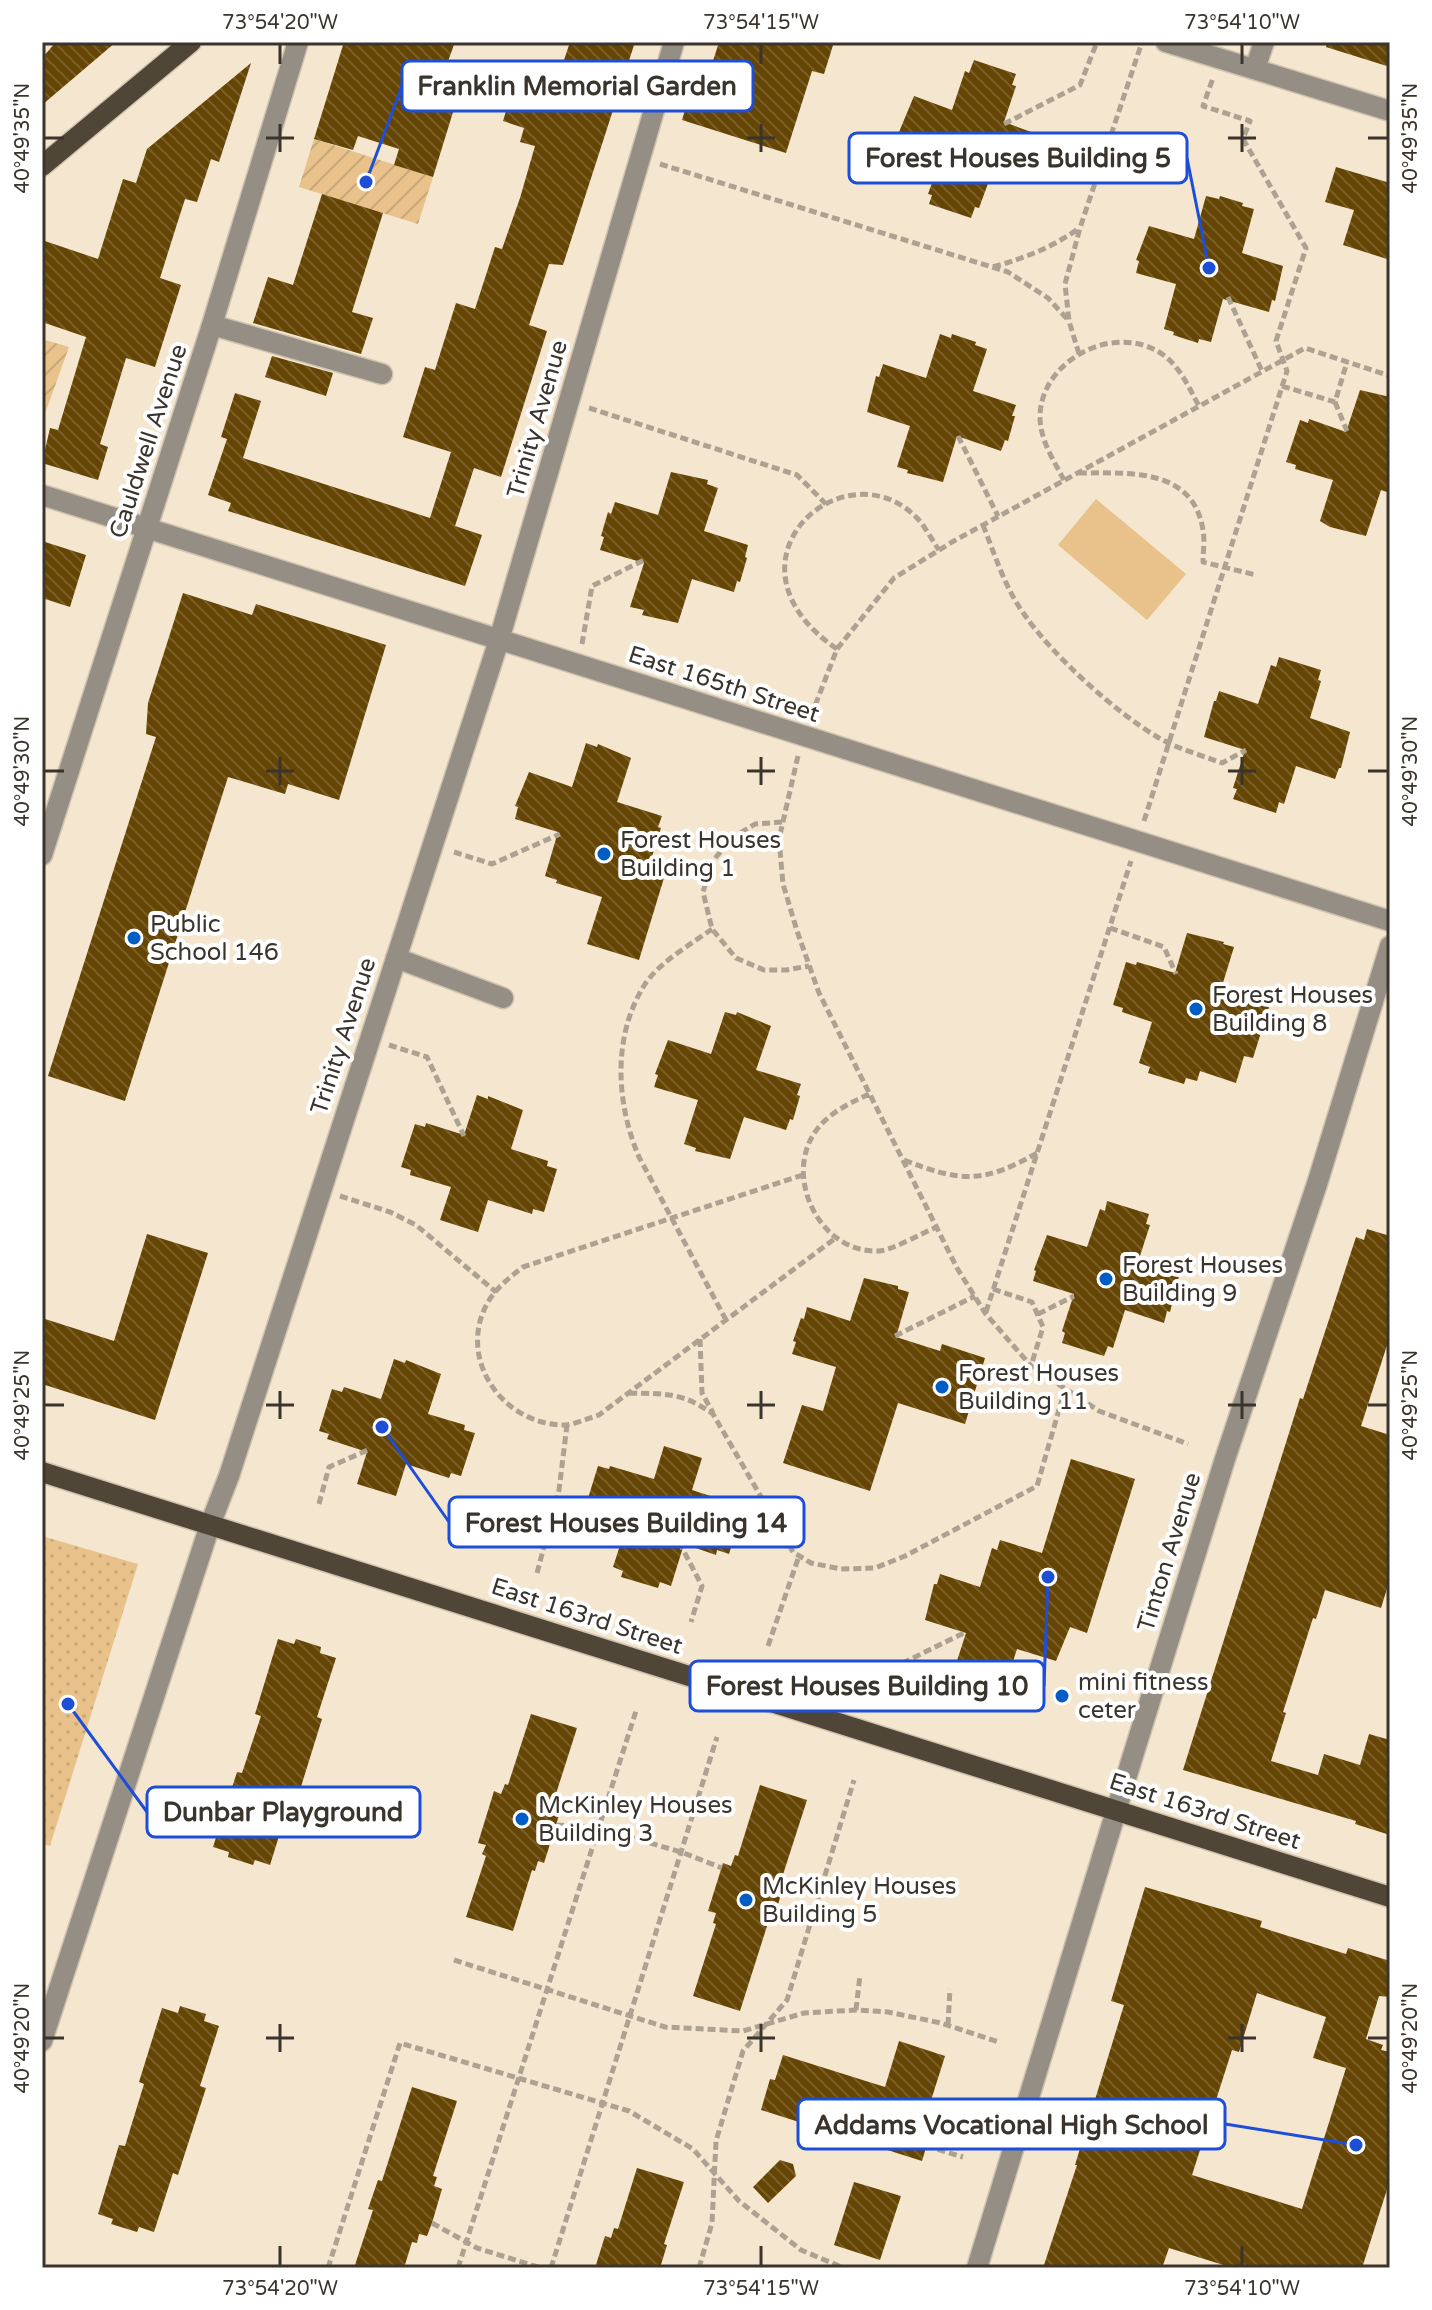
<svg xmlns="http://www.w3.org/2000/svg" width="1432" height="2310" viewBox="0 0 1432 2310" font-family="'Varela Round',sans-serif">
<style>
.grass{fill:url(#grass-dots)}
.garden{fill:url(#garden-furrows)}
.pitch{fill:#e8c28a}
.building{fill:url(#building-back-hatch);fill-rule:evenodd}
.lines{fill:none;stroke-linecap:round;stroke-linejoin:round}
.minor-casing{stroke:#d0c2af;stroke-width:23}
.major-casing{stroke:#d0c2af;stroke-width:23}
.path{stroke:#ada291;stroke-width:5;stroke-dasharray:8 4;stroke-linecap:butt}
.minor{stroke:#948e85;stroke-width:20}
.major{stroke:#504637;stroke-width:20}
.ticks{fill:none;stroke:#3a342c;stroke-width:3}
.poi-dot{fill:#005dc6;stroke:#fff;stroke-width:3}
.labels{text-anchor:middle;stroke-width:8;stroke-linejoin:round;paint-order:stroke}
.street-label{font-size:24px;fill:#3a342c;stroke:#fff}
.poi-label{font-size:24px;fill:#3a342c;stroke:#fff;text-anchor:start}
.leader{fill:none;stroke:#1d4ed8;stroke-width:3}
.callout-dot{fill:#1d4ed8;stroke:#fff;stroke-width:3}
.callout{fill:#fff;stroke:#1d4ed8;stroke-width:3}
.callout-label{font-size:26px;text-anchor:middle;font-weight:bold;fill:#3a342c}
.neatline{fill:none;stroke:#3a342c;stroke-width:3}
.ticks-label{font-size:20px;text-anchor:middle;fill:#3a342c}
</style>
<defs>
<pattern id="grass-dots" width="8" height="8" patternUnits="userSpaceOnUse" patternTransform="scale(2)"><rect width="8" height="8" fill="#e8c28a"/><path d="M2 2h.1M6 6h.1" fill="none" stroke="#c8a777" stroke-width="1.8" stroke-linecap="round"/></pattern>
<pattern id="garden-furrows" width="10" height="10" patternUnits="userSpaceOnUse" patternTransform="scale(2)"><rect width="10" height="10" fill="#e8c28a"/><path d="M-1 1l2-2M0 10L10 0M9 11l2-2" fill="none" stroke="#c8a777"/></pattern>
<pattern id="building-back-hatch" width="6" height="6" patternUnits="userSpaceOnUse" patternTransform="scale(2)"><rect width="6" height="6" fill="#654504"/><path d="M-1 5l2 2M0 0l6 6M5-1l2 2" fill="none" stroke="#785e2a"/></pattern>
</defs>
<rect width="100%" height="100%" fill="#f5e6d0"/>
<path class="grass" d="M42,1536L138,1564L50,1846L42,1844Z"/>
<path class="garden" d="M314,139L433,177L418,224L299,187Z
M42,339L69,347L42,422Z"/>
<path class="pitch" d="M1096,499L1186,574L1147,620L1058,545Z"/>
<path class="building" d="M56,42H116L42,105V58Z
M344,42H455L447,64L466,70L433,177L394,165L399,149L358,136L353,150L314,139Z
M570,42H635L563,265L549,264L529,325L547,331L501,477L474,468L455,526L482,535L465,586L228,511L231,503L208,495L227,439L221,437L235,393L261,401L243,458L430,518L451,452L403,437L425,367L435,370L456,303L475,309L495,247L502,249L520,198L535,146L520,142L524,128L503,121L510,98L548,108Z
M719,42H834L824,74L812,71L786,153L682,120L695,77L707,80Z
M1327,42H1390V67L1326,47Z
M974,60L1016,74L1012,85L1016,86L1004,122L1045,137L1042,147L1044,148L1029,183L993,170L979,208L975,207L971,218L929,204L932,195L928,194L941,158L899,143L903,133L899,132L914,96L952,110L965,71L969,73Z
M251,63L219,162L211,159L197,202L185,199L177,224L160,278L181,285L155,367L126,358L100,444L108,447L98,480L42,463L50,428L58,430L86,337L42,322V240L98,259L123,179L136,183L147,149Z
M1336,167L1390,183V260L1343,245L1354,210L1325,202Z
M322,194L383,213L352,312L373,318L361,354L253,323L268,277L293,285Z
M1206,196L1219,199L1220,196L1243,203L1242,206L1254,209L1242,253L1283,266L1275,301L1272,300L1269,312L1223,299L1211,342L1199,339L1198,343L1173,335L1174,332L1164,329L1176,284L1136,273L1139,261L1136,260L1149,226L1194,239Z
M940,334L951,338L952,334L976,342L975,345L987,349L973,391L1016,405L1012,416H1015L1008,441L1005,440L1001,451L957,436L943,482L907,473L908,470L897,467L910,426L867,412L876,376L879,377L883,364L926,378Z
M272,356L333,373L326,396L265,377Z
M1360,390L1390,397V493L1381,490L1366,536L1330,527L1320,521L1333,480L1295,469L1296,465L1286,462L1300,420L1308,423L1309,419L1346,432Z
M671,472L708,480L707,484L718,488L704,531L748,545L745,557L747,558L740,582L737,581L734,592L692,579L678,623L642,615L644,610L630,607L644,563L600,550L604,537L601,536L608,512L611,514L615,502L658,515Z
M42,541L86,555L70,607L42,598Z
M183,593L252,615L256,604L386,645L339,800L288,784L285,794L228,777L125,1101L48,1076L156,737L146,734L148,703Z
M1279,657L1321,670L1318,680L1321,681L1310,718L1350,732L1341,768H1339L1335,779L1296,766L1284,804L1279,802L1276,813L1233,799L1237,789L1233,788L1245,750L1204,737L1214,701H1216L1219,691L1258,704L1271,665L1276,667Z
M586,743L597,747L598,744L631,758L617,802L662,816L658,827L661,828L650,863L667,868L639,960L587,944L602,897L556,883L557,880L545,876L558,832L515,819L518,807L515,806L529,772L572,787Z
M1187,933L1224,942L1223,944L1234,947L1222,986L1259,999L1258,1003L1269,1007L1253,1058L1244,1056L1236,1083L1200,1071L1197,1081L1186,1078L1184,1084L1148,1073L1150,1067L1139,1063L1152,1022L1122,1012L1123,1008L1113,1005L1126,962L1136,965L1137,962L1175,973Z
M725,1012L736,1015L737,1012L771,1026L756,1070L801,1084L797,1095L800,1096L793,1120L790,1119L786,1130L744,1117L730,1159L695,1151L696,1148L684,1144L698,1100L654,1087L658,1075L655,1074L668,1040L711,1054Z
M477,1095L488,1099V1096L523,1110L511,1149L548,1161L547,1166L557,1169L544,1212L533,1209L532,1214L488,1200L478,1232L440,1220L451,1187L410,1175L411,1170L401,1167L415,1124L425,1127L426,1123L464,1135Z
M1107,1201L1149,1214L1146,1224L1150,1225L1138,1262L1179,1276L1170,1312L1167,1311L1164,1323L1125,1310L1113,1348L1108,1346L1104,1356L1062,1343L1065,1333L1062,1331L1074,1294L1033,1281L1036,1271L1034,1270L1047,1235L1087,1247L1100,1209L1105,1211Z
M1367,1229L1390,1236V1336L1361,1426L1390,1435V1579L1381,1608L1325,1590L1316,1619L1313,1618L1283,1712L1286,1713L1271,1761L1318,1775L1324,1754L1360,1765L1369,1734L1390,1740V1835L1355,1824L1356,1821L1183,1770L1300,1398L1303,1399L1356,1237L1364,1240Z
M147,1234L208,1253L155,1420L42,1384V1318L114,1341Z
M864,1278L898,1286V1289L909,1292L896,1337L940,1351L942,1344L985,1358L965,1424L898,1403L870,1491L783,1463L802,1405L823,1411L836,1367L792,1354L796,1342L793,1341L801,1318L804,1319L807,1307L850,1321Z
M394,1359L405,1363L406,1360L441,1374L428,1414L465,1425L464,1430L475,1433L461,1476L451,1473L449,1478L406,1464L396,1496L357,1484L367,1452L327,1439L329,1434L319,1431L332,1389L342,1392L344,1387L381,1399Z
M664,1446L702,1458L692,1490L732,1503L730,1508L742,1512L729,1554L717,1550L716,1555L684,1544L671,1586L660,1582L658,1588L621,1577L623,1571L613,1567L626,1527L594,1517L596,1511L585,1508L598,1466L609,1469L610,1466L654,1479Z
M1071,1459L1135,1479L1087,1633L1070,1627L1056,1661L1017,1649L1005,1686L1000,1685L996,1696L954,1682L958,1671L954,1670L966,1633L925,1620L934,1584H937L940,1574L980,1587L992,1548L997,1550L1000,1540L1042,1553Z
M278,1639L294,1644L296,1639L321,1647L320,1653L336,1658L317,1717L322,1719L295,1806L289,1804L270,1865L255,1860L253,1865L228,1857L229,1852L213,1847L237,1772L242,1773L261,1716L255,1714Z
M531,1714L577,1728L554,1800L557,1801L554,1810L560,1812L556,1825L544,1863L538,1861L535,1871L532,1870L513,1931L466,1917L486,1856L482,1854L486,1845L478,1843L494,1791L501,1794L505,1784L508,1785Z
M760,1785L807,1800L779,1887L783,1888L772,1924L768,1923L740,2011L693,1996L716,1924L713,1923L716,1913L708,1911L723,1863L731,1866L735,1855L738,1856Z
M1145,1887L1262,1921L1260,1927L1346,1954L1348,1948L1390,1961V1997L1379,1996L1366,2039L1383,2045L1381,2050L1390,2052V2180L1362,2268H1233L1169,2248L1162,2268H1043L1077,2165H1075L1124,2005L1111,2001ZM1257,1993L1326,2017L1313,2058L1346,2068L1302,2209L1192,2175L1232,2050L1239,2052Z
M180,2006L206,2014L204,2021L219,2026L200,2086L206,2088L178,2175L173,2173L154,2232L139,2227L137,2232L111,2224L113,2219L98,2214L119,2145L125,2146L144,2084L139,2082L162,2008L178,2013Z
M899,2041L945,2056L922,2129L925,2130L922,2139L928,2141L922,2161L761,2110L770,2079L775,2080L783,2055L885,2087Z
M412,2087L457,2101L433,2176L437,2177L434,2186L442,2189L432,2223L427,2236L419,2234L417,2243L412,2242L404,2268H354L373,2210L368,2209L378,2180L382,2181Z
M780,2160L793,2164L796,2176L768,2203L753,2187Z
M637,2168L684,2182L664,2244L667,2245L660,2268H595L605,2236L611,2238L614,2228L618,2229Z
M854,2182L901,2196L880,2260L834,2245Z"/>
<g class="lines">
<defs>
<path id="minor" d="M1166,42L1390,111
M1255,69L1264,42
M212,325L382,374
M42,495L1390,921
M42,855L212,325L298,42
M396,958L503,998
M42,2041L210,1525L229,1476L499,640L674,42
M977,2268L1131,1762L1225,1459L1317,1184L1390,946"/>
<path id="major" d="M42,166L191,42
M42,1472L1390,1897"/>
</defs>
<use href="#minor" class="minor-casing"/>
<use href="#major" class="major-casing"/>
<path class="path" d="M1004,124L1080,85L1097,42
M660,164L1008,272L1048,298L1069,321
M993,267C1024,258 1051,248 1078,229
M1228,297L1262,371
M1079,354L1069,321L1065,284L1080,228L1142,42
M1282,386L1335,402L1347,362
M1335,402L1347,431
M589,408L797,475L826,504
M958,436L998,516
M1079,473C1128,473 1193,467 1203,530C1205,540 1203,552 1203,562L1256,575
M1064,480C1054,461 1040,440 1040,417C1040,362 1111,323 1159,352C1179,364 1188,386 1199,406
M983,525C995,555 1005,588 1024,614C1053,656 1115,712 1159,738C1178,749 1201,755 1222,763L1246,750
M582,644L592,586L644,560
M837,649C710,562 845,442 918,519C926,528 932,540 939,550
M811,716L837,649L894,578L952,542L1305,348L1390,376
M798,756L779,839L783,884L797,931L819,993L957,1268L985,1313L1031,1366L1099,1411L1188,1444
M1144,821L1287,371L1276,341L1306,248L1243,139L1250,121L1203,106L1213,78
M782,822L755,824L731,839L712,862L703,892L712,929L736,958L764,970H786L809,966
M454,852L492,864L560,834
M1110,928L1164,947L1176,974
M712,929C690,945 661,961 645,984C612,1036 616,1103 639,1157L726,1320
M389,1045L427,1057L464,1136
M869,1094C850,1103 831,1112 818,1128C781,1174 819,1254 879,1251C893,1250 922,1233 937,1227
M904,1160C960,1182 983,1184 1037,1153
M803,1175L523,1267C509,1278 497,1287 488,1302C456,1358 502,1424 563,1425C575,1425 588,1418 599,1415L837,1237
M340,1196L390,1212L416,1225L496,1292
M993,1289L1032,1302L1043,1327L1031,1366
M986,1312L1131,861
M1038,1314L1074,1296
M895,1336L975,1296
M700,1339L702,1393L713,1413
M629,1393C666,1394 682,1392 713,1414L793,1552L811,1563L841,1569L875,1568L905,1556L1037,1486L1065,1389
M319,1504L329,1467L368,1450
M679,1542L702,1586L691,1622
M537,1573L559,1490L567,1425
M768,1646L799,1556
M870,1679L966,1632
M556,1825L598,1828L681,1852L722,1868
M454,1960L665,2027L743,2031L804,2013L856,2010L888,2012L941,2023L999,2042
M856,2010L860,1975
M948,2025L950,1989
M926,2146L963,2157
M932,2147L942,2110L949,2112L943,2136L967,2144
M432,2223L477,2248L541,2268
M328,2268L400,2043L629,2111L693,2149L739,2201L801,2250L844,2268
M458,2268L636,1711
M551,2268L717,1737
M699,2268L712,2223L716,2141L743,2051L787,2000L854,1780"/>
<use href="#minor" class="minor"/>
<use href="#major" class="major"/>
</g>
<path class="ticks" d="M280,44V64M761,44V64M1242,44V64M280,124V152M761,124V152M1242,124V152M44,138H64M266,138H294M747,138H775M1228,138H1256M1368,138H1388M280,757V785M761,757V785M1242,757V785M44,771H64M266,771H294M747,771H775M1228,771H1256M1368,771H1388M280,1391V1419M761,1391V1419M1242,1391V1419M44,1405H64M266,1405H294M747,1405H775M1228,1405H1256M1368,1405H1388M280,2024V2052M761,2024V2052M1242,2024V2052M44,2038H64M266,2038H294M747,2038H775M1228,2038H1256M1368,2038H1388M280,2246V2266M761,2246V2266M1242,2246V2266"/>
<g class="poi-dot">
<circle cx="604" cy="854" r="8"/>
<circle cx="134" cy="938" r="8"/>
<circle cx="1196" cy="1009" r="8"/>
<circle cx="1106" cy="1279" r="8"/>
<circle cx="942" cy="1387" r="8"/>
<circle cx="1062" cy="1696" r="8"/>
<circle cx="522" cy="1819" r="8"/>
<circle cx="746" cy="1900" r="8"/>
</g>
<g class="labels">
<g class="street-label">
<text transform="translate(537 419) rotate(-74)" y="8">Trinity Avenue</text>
<text transform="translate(148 441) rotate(-72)" y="8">Cauldwell Avenue</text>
<text transform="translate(724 684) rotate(18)" y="8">East 165th Street</text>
<text transform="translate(343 1036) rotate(-72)" y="8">Trinity Avenue</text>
<text transform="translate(1169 1552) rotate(-73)" y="8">Tinton Avenue</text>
<text transform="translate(587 1616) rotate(18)" y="8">East 163rd Street</text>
<text transform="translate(1205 1811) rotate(18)" y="8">East 163rd Street</text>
</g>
<g class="poi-label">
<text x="620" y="848">Forest Houses<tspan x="620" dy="28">Building 1</tspan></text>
<text x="150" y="932">Public<tspan x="150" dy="28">School 146</tspan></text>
<text x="1212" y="1003">Forest Houses<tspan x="1212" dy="28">Building 8</tspan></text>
<text x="1122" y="1273">Forest Houses<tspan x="1122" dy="28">Building 9</tspan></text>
<text x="958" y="1381">Forest Houses<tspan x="958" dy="28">Building 11</tspan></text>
<text x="1078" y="1690">mini fitness<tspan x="1078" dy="28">ceter</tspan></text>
<text x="538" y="1813">McKinley Houses<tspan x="538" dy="28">Building 3</tspan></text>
<text x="762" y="1894">McKinley Houses<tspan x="762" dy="28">Building 5</tspan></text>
</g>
</g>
<path class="leader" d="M366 182L402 86M1209 268L1187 158M382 1427L449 1522M1048 1577L1044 1686M68 1704L147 1812M1356 2145L1225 2124"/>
<g class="callout-dot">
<circle cx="366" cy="182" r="8"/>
<circle cx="1209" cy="268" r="8"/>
<circle cx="382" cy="1427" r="8"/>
<circle cx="1048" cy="1577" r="8"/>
<circle cx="68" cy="1704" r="8"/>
<circle cx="1356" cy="2145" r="8"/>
</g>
<g class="callout">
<rect x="402" y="61" width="351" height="50" rx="8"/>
<rect x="849" y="133" width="338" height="50" rx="8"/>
<rect x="449" y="1497" width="355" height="50" rx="8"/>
<rect x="690" y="1661" width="354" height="50" rx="8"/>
<rect x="147" y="1787" width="273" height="50" rx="8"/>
<rect x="798" y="2099" width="427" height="50" rx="8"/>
</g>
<g class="callout-label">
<text x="577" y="95">Franklin Memorial Garden</text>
<text x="1018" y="167">Forest Houses Building 5</text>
<text x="626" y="1532">Forest Houses Building 14</text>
<text x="867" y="1695">Forest Houses Building 10</text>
<text x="283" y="1821">Dunbar Playground</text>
<text x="1011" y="2134">Addams Vocational High School</text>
</g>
<rect width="1432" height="2310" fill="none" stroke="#ffffff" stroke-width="88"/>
<rect x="44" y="44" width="1344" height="2222" class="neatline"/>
<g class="ticks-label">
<text x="280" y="29">73°54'20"W</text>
<text x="761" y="29">73°54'15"W</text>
<text x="1242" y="29">73°54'10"W</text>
<text transform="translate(22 138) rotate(-90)" y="7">40°49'35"N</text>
<text transform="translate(1410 138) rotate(-90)" y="7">40°49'35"N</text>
<text transform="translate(22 771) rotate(-90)" y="7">40°49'30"N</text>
<text transform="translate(1410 771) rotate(-90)" y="7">40°49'30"N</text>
<text transform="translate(22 1405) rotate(-90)" y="7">40°49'25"N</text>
<text transform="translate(1410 1405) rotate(-90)" y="7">40°49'25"N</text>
<text transform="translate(22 2038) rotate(-90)" y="7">40°49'20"N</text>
<text transform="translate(1410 2038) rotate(-90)" y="7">40°49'20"N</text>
<text x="280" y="2295">73°54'20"W</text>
<text x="761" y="2295">73°54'15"W</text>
<text x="1242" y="2295">73°54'10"W</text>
</g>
</svg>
